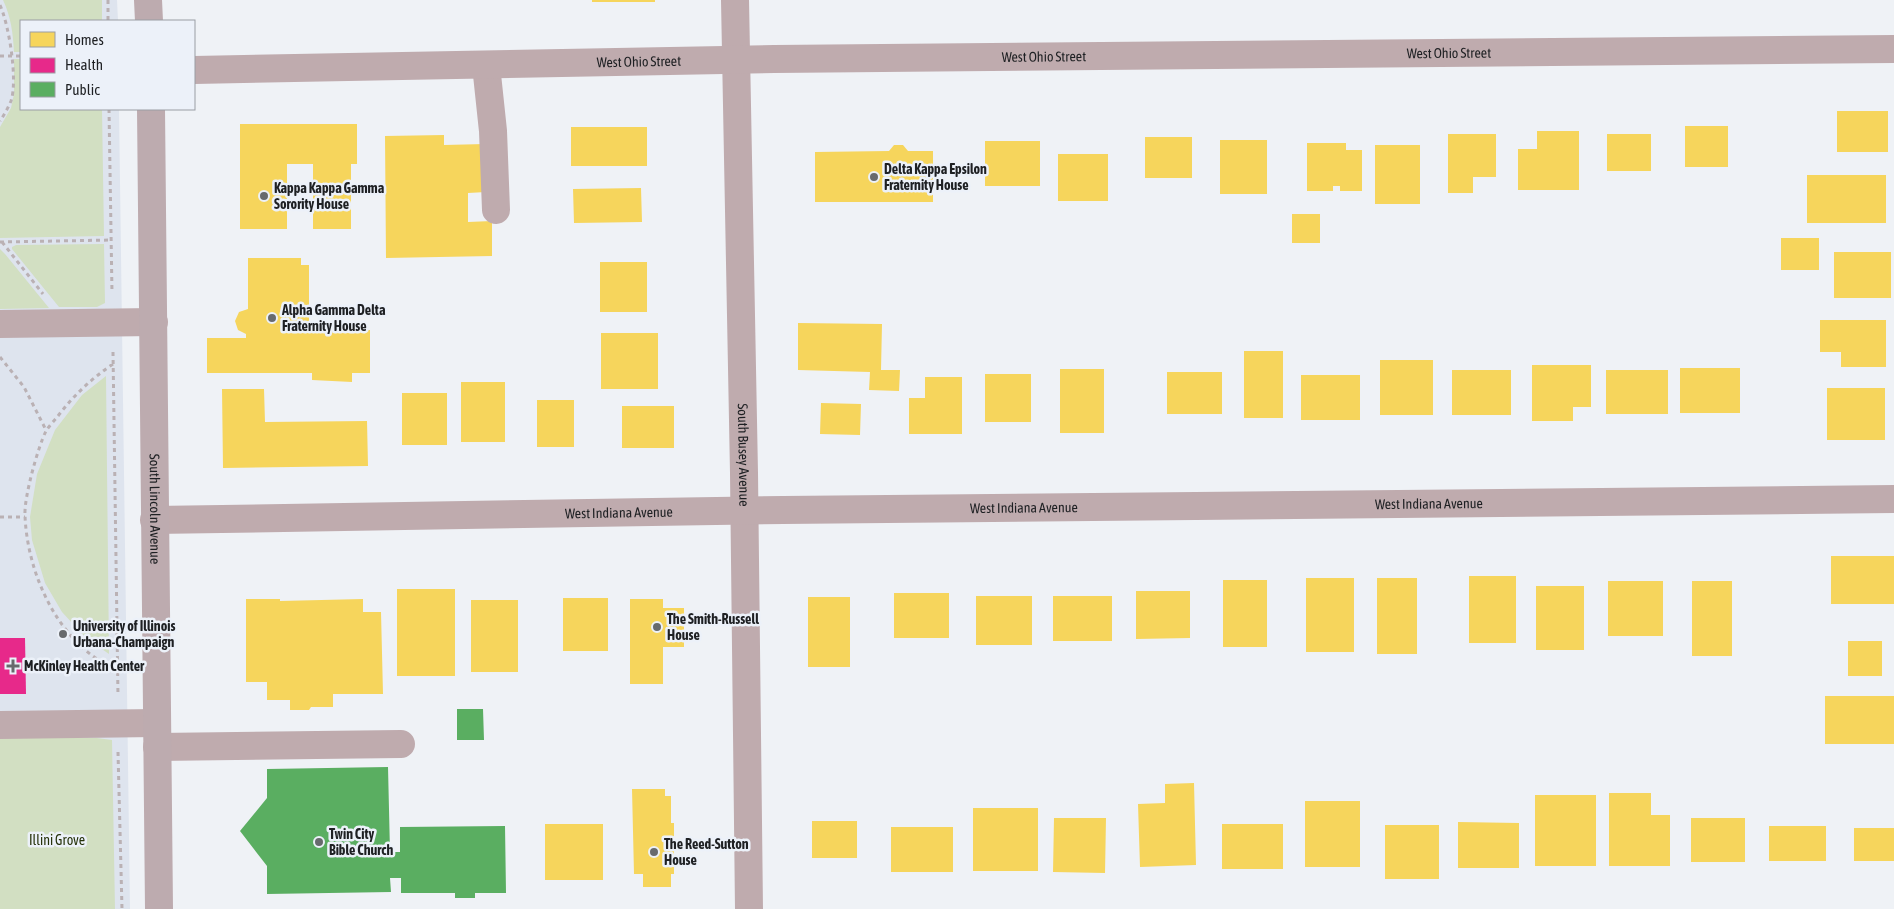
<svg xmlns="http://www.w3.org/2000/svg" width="1894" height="909" viewBox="0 0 1894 909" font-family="'Asap Condensed',sans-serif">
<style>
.built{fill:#dee4ee}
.green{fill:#d2dfc2}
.homes{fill:#f6d55c}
.health{fill:#e7298a}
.public{fill:#5aae61}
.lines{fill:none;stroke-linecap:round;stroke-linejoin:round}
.path{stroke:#bab1b4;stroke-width:3;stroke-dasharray:4 4;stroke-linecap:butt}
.minor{stroke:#bfabae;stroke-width:28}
.major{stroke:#bdabaf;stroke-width:28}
.poi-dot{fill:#676a6d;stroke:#ecf1f9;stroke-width:2}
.labels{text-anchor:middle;stroke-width:5;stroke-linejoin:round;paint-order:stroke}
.street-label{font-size:14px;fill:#1e2023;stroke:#ecf1f9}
.poi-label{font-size:14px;font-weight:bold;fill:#1e2023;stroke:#ecf1f9;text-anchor:start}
.park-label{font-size:14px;fill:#26320a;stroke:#ecf1f9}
</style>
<rect width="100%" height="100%" fill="#eff2f6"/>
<path class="built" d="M0,0H117L118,21H21V109H119L130,909H0Z"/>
<path class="green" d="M3,0H102V21H21V52H14C13,33 11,17 3,0Z
M14,59H21V109H102L104,236L0,238V127L11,108L14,94Z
M104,244L105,303L97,307H59L12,249V247L16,245Z
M0,249L5,254L49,308L0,309Z
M106,376L109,654L86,638L62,612L45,583L32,540L30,517L37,474L55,430L82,395Z
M0,738H97L112,740L115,909H0Z"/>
<path class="homes" d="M592,0H655V2H592Z
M1837,111H1888V152H1837Z
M240,124H357V164H351V229H313V164H287V229H240Z
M1685,126H1728V167H1685Z
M571,127H647V166H571Z
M1537,131H1579V190H1518V149H1537Z
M1448,134H1496V177H1473V193H1448Z
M1607,134H1651V171H1607Z
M444,135V145L485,144L486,192L468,193V222L492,221V256L386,258L385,136Z
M1145,137H1192V178H1145Z
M1220,140H1267V194H1220Z
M985,141H1040V186H985Z
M1307,143H1346V150H1362V191H1340V186H1333V191H1307Z
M894,145H903L908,151H933V202H815V152L889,151Z
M1375,145H1420V204H1375Z
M1058,154H1108V201H1058Z
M1807,175H1886V223H1807Z
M641,188L642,222L574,223L573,189Z
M1292,214H1320V243H1292Z
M1781,238H1819V270H1781Z
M1834,252H1891V298H1834Z
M248,258H301V265H309V330H370V373H352V382L312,380V373H207V338H246V334L238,330L235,321L239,312L248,309Z
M600,262H647V312H600Z
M1820,320H1886V367H1841V352H1820Z
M798,323L882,324L881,370H900L899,391L869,390L870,372L798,370Z
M601,333H658V389H601Z
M1244,351H1283V418H1244Z
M1380,360H1433V415H1380Z
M1532,365H1591V407H1573V421H1532Z
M1680,368H1740V413H1680Z
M1060,369H1104V433H1060Z
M1452,370H1511V415H1452Z
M1606,370H1668V414H1606Z
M1167,372H1222V414H1167Z
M985,374H1031V422H985Z
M1301,375H1360V420H1301Z
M925,377H962V434H909V398H925Z
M461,382H505V442H461Z
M1827,388H1885V440H1827Z
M222,389H264L265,422L367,421L368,466L223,468Z
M402,393H447V445H402Z
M537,400H574V447H537Z
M821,403L861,404L860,435L820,434Z
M622,406H674V448H622Z
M1831,556H1894V604H1831Z
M1469,576H1516V643H1469Z
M1306,578H1354V652H1306Z
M1377,578H1417V654H1377Z
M1223,580H1267V647H1223Z
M1608,581H1663V636H1608Z
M1692,581H1732V656H1692Z
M1536,586H1584V650H1536Z
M397,589H455V676H397Z
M1136,591H1190V638L1136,639Z
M894,593H949V638H894Z
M976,596H1032V645H976Z
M1053,596H1112V641H1053Z
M808,597H850V667H808Z
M563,598H608V651H563Z
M246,599H280V601L363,599V612H381L383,694H333V707H311L309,710H290V700H267V682H246Z
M630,599H663V608H684V647H663V684H630Z
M471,600H518V672H471Z
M1848,641H1882V676H1848Z
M1825,696H1894V744H1825Z
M1194,783L1196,865L1140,867L1138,804L1165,803V784Z
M632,789H665V796H671V823H674V874H671V887H643V874H634Z
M1609,793H1651V815H1670V866H1609Z
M1535,795H1596V866H1535Z
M1305,801H1360V867H1305Z
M973,808H1038V871H973Z
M1054,818H1106L1105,873L1053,872Z
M1691,818H1745V862H1691Z
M812,821H857V858H812Z
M1458,822L1519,823V868H1458Z
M545,824H603V880H545Z
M1222,824H1283V869H1222Z
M1385,825H1439V879H1385Z
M1769,826H1826V861H1769Z
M891,827H953V872H891Z
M1854,828H1894V861H1854Z"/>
<path class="health" d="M0,638H25L26,694H0Z"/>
<path class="public" d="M457,709H483L484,740H457Z
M388,767L390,852H400V827L505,826L506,893H475V898H455V893H401V878H390L391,892L267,894V866L240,831L267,798V769Z"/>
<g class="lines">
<path class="path" d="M108,0V21
M0,5C9,25 18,80 11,101C8,108 4,115 0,121
M0,56H21
M109,109L112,293
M0,242L111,240
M2,242L43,294
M113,352L118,696
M0,357L24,387L46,430
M113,364C91,379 74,395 58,416C54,421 49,426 46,431C38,447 24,497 25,515C27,575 60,647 118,670
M0,517H25
M118,752L122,909"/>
<g class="minor">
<path id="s1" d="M735,0L744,473L749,909"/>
<path d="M486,65L493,131L496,210"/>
<path id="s2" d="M194,70L774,59L1894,49"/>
<path d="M0,324L154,322"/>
<path id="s3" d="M154,520L783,510L1894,499"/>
<path d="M0,725L156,723"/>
<path d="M157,747L401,744"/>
</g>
<g class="major">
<path d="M148,0L149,21"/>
<path id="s4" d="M151,109C155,376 155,642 159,909"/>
</g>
</g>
<g class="poi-dot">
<circle cx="874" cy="177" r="5"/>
<circle cx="264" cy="196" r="5"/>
<circle cx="272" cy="318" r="5"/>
<circle cx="657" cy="627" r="5"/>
<circle cx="63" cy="634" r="5"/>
<path d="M10.5 658.5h5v5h5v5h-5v5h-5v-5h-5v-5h5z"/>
<circle cx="319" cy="842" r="5"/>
<circle cx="654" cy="852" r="5"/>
</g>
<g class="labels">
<g class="street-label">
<text dy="5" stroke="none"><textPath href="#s2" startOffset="1255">West Ohio Street</textPath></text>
<text dy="5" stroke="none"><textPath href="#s2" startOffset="850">West Ohio Street</textPath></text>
<text dy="5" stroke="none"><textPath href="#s2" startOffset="445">West Ohio Street</textPath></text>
<text dy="5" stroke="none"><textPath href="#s1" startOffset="455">South Busey Avenue</textPath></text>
<text dy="5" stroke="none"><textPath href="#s3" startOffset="1275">West Indiana Avenue</textPath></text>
<text dy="5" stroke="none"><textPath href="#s3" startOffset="870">West Indiana Avenue</textPath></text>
<text dy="5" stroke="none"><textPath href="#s4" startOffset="400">South Lincoln Avenue</textPath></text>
<text dy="5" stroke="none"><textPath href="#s3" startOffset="465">West Indiana Avenue</textPath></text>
</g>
<g class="poi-label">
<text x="884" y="174">Delta Kappa Epsilon<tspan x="884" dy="16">Fraternity House</tspan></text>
<text x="274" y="193">Kappa Kappa Gamma<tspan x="274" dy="16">Sorority House</tspan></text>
<text x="282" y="315">Alpha Gamma Delta<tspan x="282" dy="16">Fraternity House</tspan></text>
<text x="667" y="624">The Smith-Russell<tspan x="667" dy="16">House</tspan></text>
<text x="73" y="631">University of Illinois<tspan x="73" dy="16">Urbana-Champaign</tspan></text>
<text x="24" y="671">McKinley Health Center</text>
<text x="329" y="839">Twin City<tspan x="329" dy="16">Bible Church</tspan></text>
<text x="664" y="849">The Reed-Sutton<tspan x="664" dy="16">House</tspan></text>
</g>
<g class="park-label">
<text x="57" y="845">Illini Grove</text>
</g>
</g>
<rect x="20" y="20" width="175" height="90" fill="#ecf1f9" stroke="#9a9da3"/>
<rect x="30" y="32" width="25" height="15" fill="#f6d55c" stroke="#9a9da3"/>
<text x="65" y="45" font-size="15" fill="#1e2023">Homes</text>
<rect x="30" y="58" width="25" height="15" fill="#e7298a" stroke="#9a9da3"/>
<text x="65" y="70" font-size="15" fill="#1e2023">Health</text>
<rect x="30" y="82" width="25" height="15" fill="#5aae61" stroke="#9a9da3"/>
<text x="65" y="95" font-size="15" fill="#1e2023">Public</text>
</svg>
